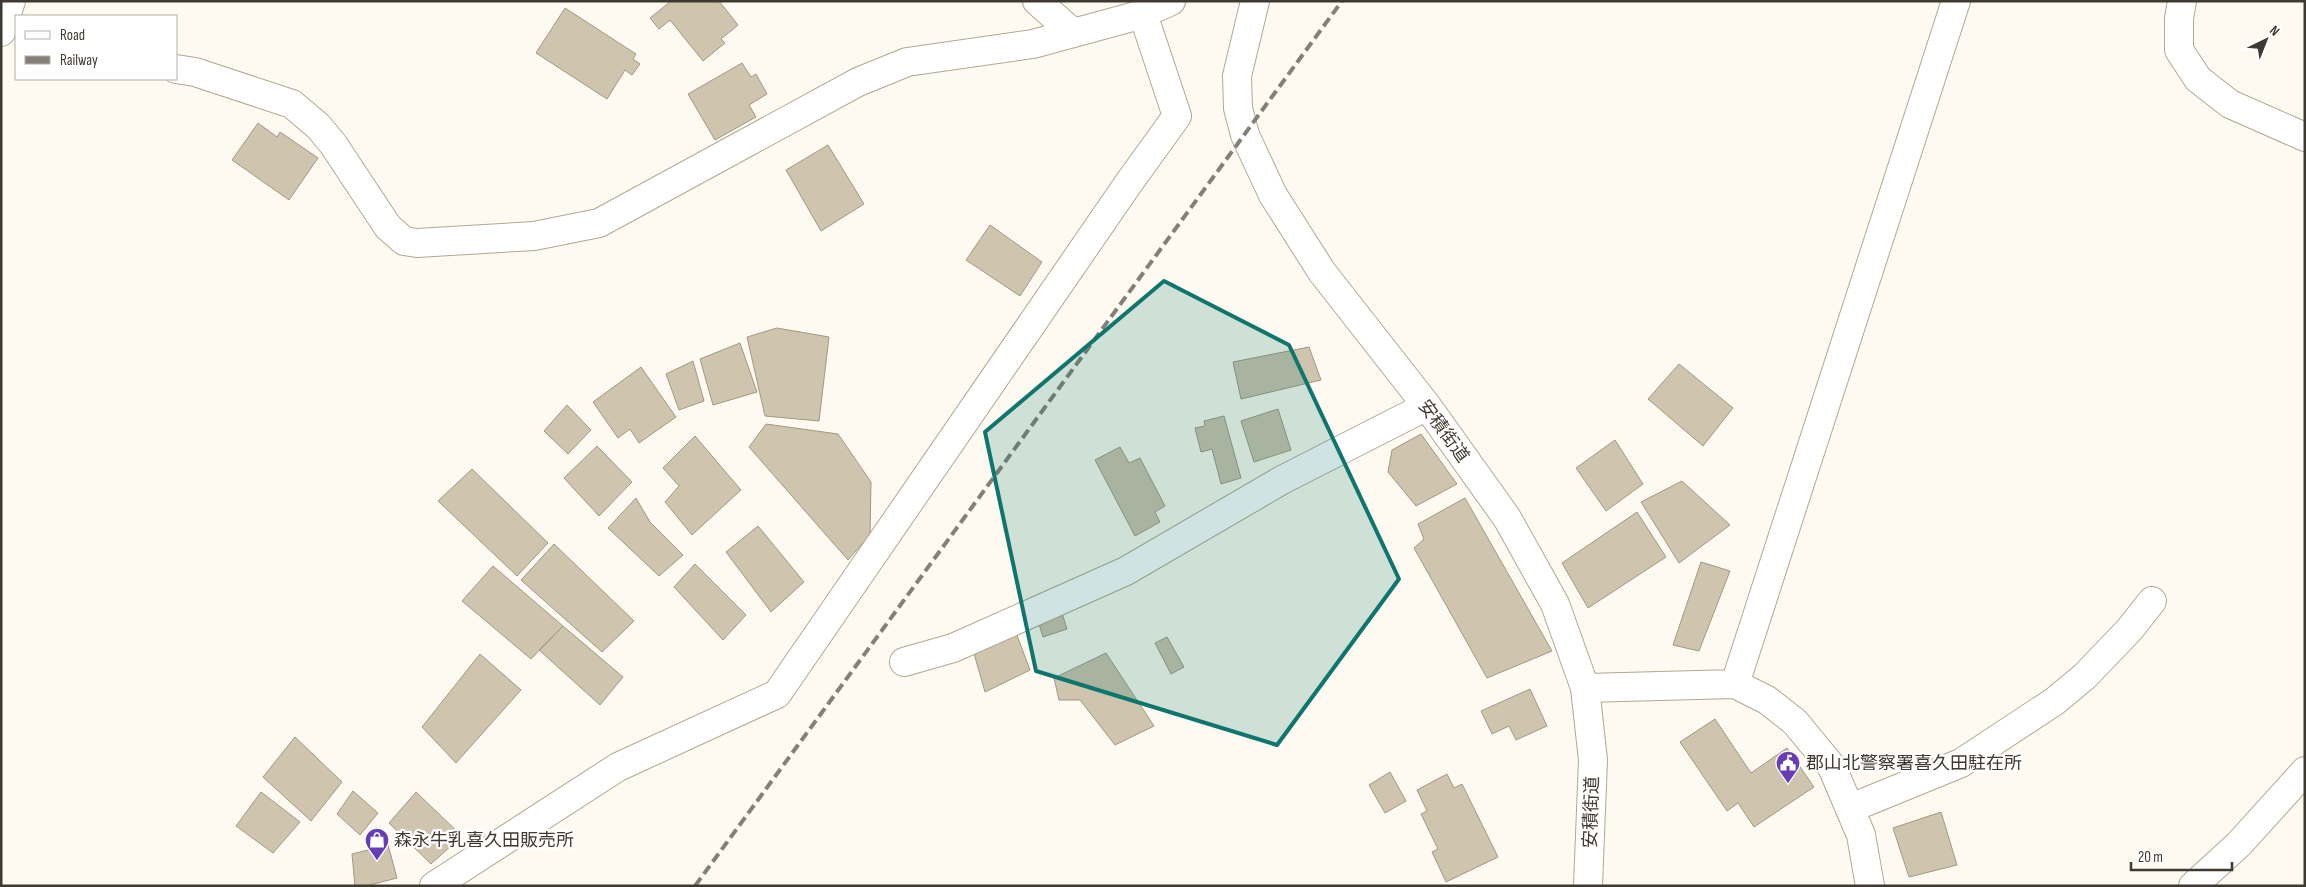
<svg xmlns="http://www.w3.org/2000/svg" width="2306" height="887" viewBox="0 0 2306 887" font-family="'Sofia Sans Condensed','Noto Sans JP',sans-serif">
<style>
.building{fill:#cfc4ad;stroke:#a29782}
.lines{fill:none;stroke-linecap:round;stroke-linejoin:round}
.street-casing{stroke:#b2a792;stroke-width:30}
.secondary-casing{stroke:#b2a792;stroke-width:30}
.street{stroke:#fff;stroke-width:28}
.secondary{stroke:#fff;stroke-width:28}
.rail{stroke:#858077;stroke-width:4;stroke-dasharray:10 5;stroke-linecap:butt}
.marked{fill:#0f766e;fill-opacity:0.2;stroke:#0f766e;stroke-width:4;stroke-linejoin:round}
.labels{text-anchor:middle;stroke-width:4.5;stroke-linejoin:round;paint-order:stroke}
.street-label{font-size:18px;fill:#3f3a31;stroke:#fff}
.poi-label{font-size:18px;fill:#3f3a31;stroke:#fff;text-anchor:start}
</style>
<rect width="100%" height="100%" fill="#fffaf1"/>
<path class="building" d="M671,1H719L738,25L721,39L725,43L703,61L670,20L659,29L650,18Z
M565,8L636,54L633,59L640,64L632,75L625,70L607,99L536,53Z
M742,63L751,77L756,74L767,94L749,105L756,117L715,140L688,94Z
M258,123L277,137L280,132L318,158L289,200L232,160Z
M828,145L864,204L821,231L786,170Z
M990,225L1042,262L1020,296L966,260Z
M777,328L829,337L819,421L765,416L747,337Z
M740,343L757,392L713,405L700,359Z
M1309,347L1321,380L1241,399L1233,362Z
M693,361L704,401L679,410L666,374Z
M1679,364L1733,408L1703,446L1648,399Z
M641,367L676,417L639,443L630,429L618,438L593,402Z
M567,405L591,430L568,454L544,431Z
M1278,409L1291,450L1254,462L1241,421Z
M1224,416L1241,478L1221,484L1212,449L1201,452L1195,428L1205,426L1204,421Z
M766,424L838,434L871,482L870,535L848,560L749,447Z
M1421,434L1457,484L1416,506L1388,472L1392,450Z
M695,436L741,490L692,535L665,502L679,486L663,468Z
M1615,440L1643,484L1606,511L1576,468Z
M597,446L632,482L599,516L564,478Z
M1120,447L1129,463L1140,458L1165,506L1155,512L1160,522L1135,536L1095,460Z
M472,469L548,543L517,576L438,501Z
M1682,481L1730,525L1679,563L1641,502Z
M636,498L650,522L683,555L659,576L608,528Z
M1465,498L1552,651L1487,678L1414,548L1424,539L1418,524Z
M1637,512L1666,557L1588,608L1562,563Z
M758,526L804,582L771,612L726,552Z
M554,544L634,621L602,652L521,580Z
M1701,562L1730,571L1699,651L1673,645Z
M695,564L746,615L723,640L674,587Z
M493,566L563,626L531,659L462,601Z
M1062,613L1067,629L1043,637L1038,621Z
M563,626L623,677L600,705L539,650Z
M1015,630L1030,670L985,692L973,650Z
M1167,637L1184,667L1171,674L1155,643Z
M1106,653L1154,726L1115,745L1080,700H1059L1054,678Z
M480,654L521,690L456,763L422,727Z
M1530,689L1547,726L1516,740L1509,726L1492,734L1481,711Z
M1715,719L1751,773L1787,748L1814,787L1754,827L1738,803L1727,811L1680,742Z
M295,737L342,782L311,821L263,777Z
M1390,772L1406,801L1385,813L1369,785Z
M1447,774L1454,788L1462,784L1498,857L1446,882L1432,852L1438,849L1421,814L1427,811L1417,790Z
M353,791L378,813L360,835L337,814Z
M261,792L300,822L273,853L236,826Z
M416,792L462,836L431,864L389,823Z
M1941,812L1957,865L1909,877L1893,828Z
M388,845L397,878L366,886H355L352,854Z"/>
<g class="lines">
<defs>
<path id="street" d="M1037,1L1072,32
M1255,1L1237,76L1238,108L1245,135L1273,195L1322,272L1427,406L1507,518L1555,604L1585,688L1593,760L1588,886
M2182,1L2179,18V50L2198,79L2230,104L2305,137
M1,32L11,1
M176,69L195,72L292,104L318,126L333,144L388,227L404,241L417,243L534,236L599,223L858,82L907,62L1033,44L1143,14L1171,1
M904,662L953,648L1126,571L1282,480L1427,406
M1851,808L1961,763L2055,701L2085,676L2130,629L2152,601
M434,886L618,767L777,694L1128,184L1177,116L1143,14"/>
<path id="secondary" d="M1735,684L1956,1
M1585,688L1735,684L1767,700L1795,722L1832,767L1861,835L1870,886
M2193,886L2239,844L2305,771"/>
</defs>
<use href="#street" class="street-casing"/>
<use href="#secondary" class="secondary-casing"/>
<use href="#street" class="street"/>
<use href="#secondary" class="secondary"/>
<path class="rail" d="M695,886L1342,1"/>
</g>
<path class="marked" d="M1164,281L1289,345L1399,579L1277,745L1036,671L985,432Z"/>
<defs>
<symbol id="civic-pin" viewBox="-11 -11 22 30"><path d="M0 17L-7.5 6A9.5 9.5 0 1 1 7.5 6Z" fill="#663db5" stroke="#fff"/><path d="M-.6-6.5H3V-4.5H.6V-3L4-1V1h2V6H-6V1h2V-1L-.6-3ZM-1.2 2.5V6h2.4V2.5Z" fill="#fff"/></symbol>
<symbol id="shop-pin" viewBox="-11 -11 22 30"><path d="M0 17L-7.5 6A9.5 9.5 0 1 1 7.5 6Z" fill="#663db5" stroke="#fff"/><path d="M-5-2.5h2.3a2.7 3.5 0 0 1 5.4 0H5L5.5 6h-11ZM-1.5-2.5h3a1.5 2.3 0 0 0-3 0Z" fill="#fff"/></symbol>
</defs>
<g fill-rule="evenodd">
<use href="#civic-pin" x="1774" y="749" width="28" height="38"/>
<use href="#shop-pin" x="363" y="826" width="28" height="38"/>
</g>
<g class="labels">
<g class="street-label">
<text transform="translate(1444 431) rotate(54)" y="6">安積街道</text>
<text transform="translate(1591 812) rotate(-88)" y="6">安積街道</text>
</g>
<g class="poi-label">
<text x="1806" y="769">郡山北警察署喜久田駐在所</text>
<text x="394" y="846">森永牛乳喜久田販売所</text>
</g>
</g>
<rect width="2306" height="887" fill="none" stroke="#3f3a31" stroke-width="5"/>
<rect x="15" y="15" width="162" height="65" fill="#ffffff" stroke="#b2b0ad"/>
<rect x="25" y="31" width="25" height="8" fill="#ffffff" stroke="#b2b0ad"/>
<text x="60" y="40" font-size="15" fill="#3f3a31">Road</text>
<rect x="25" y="56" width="25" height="8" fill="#858077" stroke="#b2b0ad"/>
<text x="60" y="65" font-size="15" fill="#3f3a31">Railway</text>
<g transform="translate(2266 40) rotate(43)" stroke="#ffffff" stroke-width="4" paint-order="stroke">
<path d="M0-4L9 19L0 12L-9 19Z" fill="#3f3a31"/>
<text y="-8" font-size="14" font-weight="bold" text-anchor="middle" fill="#3f3a31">N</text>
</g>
<path d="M2131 862v8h101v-8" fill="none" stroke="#3f3a31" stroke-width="2.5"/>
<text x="2138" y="862" font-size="15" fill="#3f3a31" stroke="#ffffff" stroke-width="4" paint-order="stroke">20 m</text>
</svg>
